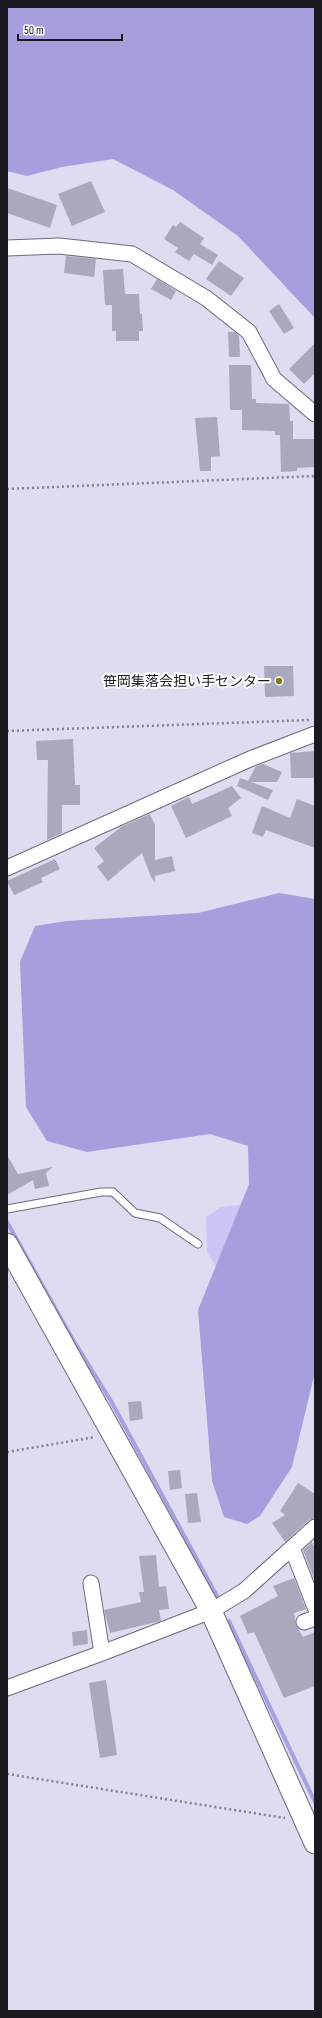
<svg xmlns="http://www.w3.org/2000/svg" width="322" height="2018" viewBox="0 0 322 2018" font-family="'Sofia Sans Condensed','Noto Sans JP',sans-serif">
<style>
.green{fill:#cac7f6}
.forest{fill:#a59fde}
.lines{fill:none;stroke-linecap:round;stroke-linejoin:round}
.stream{stroke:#a6a1e0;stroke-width:4}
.building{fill:#a9a8bc}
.lane-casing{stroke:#6b697b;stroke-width:9}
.street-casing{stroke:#6b697b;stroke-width:17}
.secondary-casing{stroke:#6b697b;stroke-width:23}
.path{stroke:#838290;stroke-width:2.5;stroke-dasharray:2 3;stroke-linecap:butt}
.lane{stroke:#fff;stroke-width:7}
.street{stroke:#fff;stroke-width:15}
.secondary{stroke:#fff;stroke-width:21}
.poi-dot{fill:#7e7c23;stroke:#fff;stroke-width:1.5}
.labels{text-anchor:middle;stroke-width:4;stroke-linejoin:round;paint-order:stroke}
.poi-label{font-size:14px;fill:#1a1920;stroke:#fff;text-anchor:end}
</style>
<rect width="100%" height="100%" fill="#dddcf0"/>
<path class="green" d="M285,1200L225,1281L207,1252L206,1217L221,1207Z"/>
<path class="forest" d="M7,7H315V318L238,236L173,190L113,159L62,167L27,176L7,171Z
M279,893L315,899V1372L292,1467L260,1516L247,1524L224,1517L212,1481L198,1310L249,1184L248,1146L210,1134L87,1152L47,1141L26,1107L20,962L35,926L67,921L198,913Z"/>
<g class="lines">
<path class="stream" d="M7,1222L72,1338L111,1401L218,1598
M229,1621L315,1802"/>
</g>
<path class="building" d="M91,181L105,212L72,226L58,194Z
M7,188L57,205L50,228L7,213Z
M180,222L204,238L200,244L218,255L212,265L194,254L189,261L175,252L178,248L164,239L173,225L176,227Z
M66,256L96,259L94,277L64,273Z
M219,261L244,278L231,296L206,279Z
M123,269L125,294H139L140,314H142L143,331H139V341H116V331H112V305H105L103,270Z
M157,279L176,291L171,300L151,289Z
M279,304L294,328L284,334L269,311Z
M228,332H235L239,336L240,357H229Z
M315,343V373L304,384L289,369Z
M229,365H251L252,399H256V403L289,404L290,421H293V439H315V467L297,468V471L281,472L280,435H275V431L242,430V410H230Z
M217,417L220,456L211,457V471H200L195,418Z
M264,666H293L294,696L265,697Z
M73,739L75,785H80V805H62V833L47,840L48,760H37L36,741Z
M315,751V778H291L290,753Z
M263,764L282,772L277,782H251L273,790L268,800L237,786L240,778L248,781L256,766Z
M232,786L241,798L228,808L232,816L186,838L171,806L189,797L192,804Z
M297,799L315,806V848L266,830L263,837L252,833L262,806L290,818Z
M150,814L155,825V860L172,856L175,871L155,876V882L151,877L142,853L108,881L97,867L104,861L94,848L121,827Z
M55,859L60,869L41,878L43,882L14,895L7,881Z
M7,1155L18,1174L53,1167L46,1173L49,1186L35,1189L33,1180L7,1195Z
M141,1401L143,1419L130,1421L128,1402Z
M180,1470L182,1488L170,1490L168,1471Z
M298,1483L315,1494V1518L309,1520L285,1542L272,1523L285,1515L280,1511Z
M197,1493L201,1522L188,1523L185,1494Z
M312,1542L315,1549V1582L303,1550Z
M156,1555L159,1587L166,1586L169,1609L159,1610L161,1621L110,1633L104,1610L141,1602L139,1592H144L139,1556Z
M294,1578L306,1609L294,1613L296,1625L303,1637L315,1632V1686L284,1698L254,1632L248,1634L240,1616L278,1596L273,1586Z
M87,1630L88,1644L73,1646L72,1632Z
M106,1680L117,1755L100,1758L89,1683Z"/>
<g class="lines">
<defs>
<path id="lane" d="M7,1209L101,1192H113L135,1213L160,1218L198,1244"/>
<path id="street" d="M7,248L59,246L132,254L206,298L249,332L274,379L315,414
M7,868L250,759L315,734
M292,1548L315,1607
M91,1583L102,1653
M304,1622L315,1618
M7,1688L102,1653L211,1611L244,1591L315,1527"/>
<path id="secondary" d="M7,1244L211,1611L315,1843"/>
</defs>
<use href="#lane" class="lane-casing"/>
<use href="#street" class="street-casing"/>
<use href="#secondary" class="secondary-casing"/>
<path class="path" d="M7,489L315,476
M7,731L310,720
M7,1452L95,1437
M7,1774L285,1818"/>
<use href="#lane" class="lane"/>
<use href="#street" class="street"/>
<use href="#secondary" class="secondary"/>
</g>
<circle class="poi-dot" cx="279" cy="681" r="4"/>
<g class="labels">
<g class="poi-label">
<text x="271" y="686">笹岡集落会担い手センター</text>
</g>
</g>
<rect width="322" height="2018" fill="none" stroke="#1a1920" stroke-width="16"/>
<path d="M18 34v6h104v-6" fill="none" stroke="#1a1920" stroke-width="2"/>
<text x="24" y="34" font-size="12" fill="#1a1920" stroke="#ffffff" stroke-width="3" paint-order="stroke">50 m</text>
</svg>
